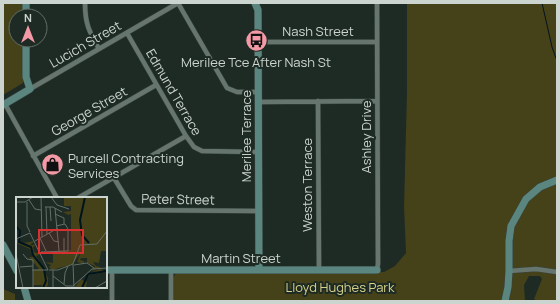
<svg xmlns="http://www.w3.org/2000/svg" width="560" height="304" viewBox="0 0 560 304" font-family="Manrope,sans-serif">
<style>
.green{fill:#454119}
.lines{fill:none;stroke-linecap:round;stroke-linejoin:round}
.stream{stroke:#00141d;stroke-width:1}
.street-casing{stroke:#394540;stroke-width:5.5}
.secondary-casing{stroke:#394540;stroke-width:8}
.street{stroke:#66766e;stroke-width:4.5}
.secondary{stroke:#5b8680;stroke-width:7}
.labels{text-anchor:middle;stroke-width:4;stroke-linejoin:round;paint-order:stroke}
.street-label{font-size:13px;fill:#ccd4d0;stroke:#1d2b24}
.poi-label{font-size:13px;fill:#ccd4d0;stroke:#1d2b24}
.park-label{font-size:13px;fill:#d7d08a;stroke:#1d2b24}
.inset-river{fill:none;stroke:#00141d;stroke-width:2}
.inset-road{fill:none;stroke:#636f69;stroke-width:1}
.view{fill:#d63130;fill-opacity:0.15;stroke:#d63130;stroke-width:2}
.inset-edge{fill:none;stroke:#ccd4d0;stroke-width:2}
</style>
<rect width="100%" height="100%" fill="#1d2b24"/>
<path class="green" d="M3,3H23V16H16V40H23V83L3,95Z
M407,3H557V301H537L534,299L542,279L540,276H529L524,285L525,301H173V278L176,273L384,272L395,266L406,253L404,207L407,92Z
M3,289L15,294V301H3Z"/>
<g class="lines">
<path class="stream" d="M542,3L552,47L557,61"/>
<defs>
<path id="street" d="M85,3C85,24 89,31 99,49
M178,3L227,88L237,92H258
M127,33L186,136L194,147L202,151L258,152
M258,42H377
M30,89L178,3
M318,101L319,270
M258,102L377,101
M5,104L57,198
M33,156L156,85
M114,178L131,206L136,210L259,211
M78,198L186,136
M171,270V301
M377,270L378,264L377,3
M112,271V301
M509,271L536,269L557,272"/>
<path id="secondary" d="M26,3V16
M255,3L258,10L259,270
M3,105L30,89L26,77V40
M3,245L17,271
M106,270H377
M24,287L28,301
M505,301L508,287L509,271V241L511,226L526,199L540,187L557,180"/>
</defs>
<use href="#street" class="street-casing"/>
<use href="#secondary" class="secondary-casing"/>
<use href="#street" class="street"/>
<use href="#secondary" class="secondary"/>
</g>
<defs>
<symbol id="bus-disc" viewBox="-11 -11 22 22"><circle r="9.5" fill="#f49aa6" stroke="#1d2b24"/><path d="M-5-6H5V4H4V6H2V4H-2V6H-4V4H-5ZM-3.5-4V0h7V-4ZM-3.5 1.2v1.5H-2V1.2ZM2 1.2v1.5H3.5V1.2Z" fill="#111"/></symbol>
<symbol id="shop-disc" viewBox="-11 -11 22 22"><circle r="9.5" fill="#f49aa6" stroke="#1d2b24"/><path d="M-5-2.5h2.3a2.7 3.5 0 0 1 5.4 0H5L5.5 6h-11ZM-1.5-2.5h3a1.5 2.3 0 0 0-3 0Z" fill="#111"/></symbol>
</defs>
<g fill-rule="evenodd">
<use href="#bus-disc" x="244" y="28" width="25" height="25"/>
<use href="#shop-disc" x="40" y="152" width="25" height="25"/>
</g>
<g class="labels">
<g class="street-label">
<text x="318" y="36">Nash Street</text>
<text transform="translate(85 44) rotate(-30)" y="5">Lucich Street</text>
<text transform="translate(174 92) rotate(60)" y="5">Edmund Terrace</text>
<text transform="translate(89 111) rotate(-30)" y="5">George Street</text>
<text transform="translate(246 136) rotate(-90)" y="5">Merilee Terrace</text>
<text transform="translate(366 137) rotate(-90)" y="5">Ashley Drive</text>
<text transform="translate(307 185) rotate(-90)" y="5">Weston Terrace</text>
<text transform="translate(178 199) rotate(1)" y="5">Peter Street</text>
<text x="241" y="263">Martin Street</text>
</g>
<g class="poi-label">
<text x="256" y="67">Merilee Tce After Nash St</text>
<text x="68" y="163" text-anchor="start">Purcell Contracting<tspan x="68" dy="15">Services</tspan></text>
</g>
<g class="park-label">
<text x="340" y="292">Lloyd Hughes Park</text>
</g>
</g>
<g transform="translate(16 197)">
<rect width="91" height="91" fill="#1d2b24"/>
<path d="M48,0H91V54H85L83,66L77,65L80,69L85,70L83,71L76,74L79,69L71,66V61H65L64,63L68,64V67L61,65L65,55L57,67L36,73L33,70L35,68L29,65L37,66V54L55,53V17L52,18L47,15L55,14V9H48ZM4,41L3,44L7,46L19,44L14,48H20L17,50L18,55L25,57L20,59L32,81V88L29,91H25L26,88H17V73L23,72L13,60H17L14,52L0,46V42ZM84,72L91,75L73,78L69,84L71,85L70,90H59L65,82L68,84L71,77Z" fill="#454119"/>
<path class="inset-river" d="M69,0L64,23L66,38L73,46M0,29L4,34L3,45L15,50L17,58L28,72L30,84L27,91M66,91L72,77L91,74"/>
<path class="inset-road" d="M25,0L26,40M35,0L41,8L53,12M13,3L19,12L25,13M0,5H9L17,0M11,5V29L14,35M29,10H37L46,15M30,10L31,37M34,10L35,24M39,11L43,54M39,17L48,21V27M14,36L32,73M33,36L38,44L43,45M24,41L30,54M48,41V54M0,42L14,36M19,44L42,31M25,55L52,54V32L49,27L40,29M0,57L7,91M7,57L11,62L17,63V90M57,67L58,91M58,68L71,66L78,71M4,70L17,69M16,73H32M33,73H42L57,67L64,48L81,47L91,34M37,79L50,89H57L76,72L91,71M48,87L49,76L52,69M37,91V73M79,91L91,84"/>
<path class="view" d="M23,33H67V56H23Z"/>
<rect width="91" height="91" class="inset-edge"/>
</g>
<rect width="560" height="304" fill="none" stroke="#ccd4d0" stroke-width="8"/>
<g transform="translate(28 28)"><circle r="19" fill="#1d2b24" stroke="#636f69"/>
<path d="M0-3L7 15L0 10L-7 15Z" fill="#f49aa6"/>
<text y="-6" font-size="11" font-weight="bold" text-anchor="middle" fill="#ccd4d0">N</text>
</g>
</svg>
